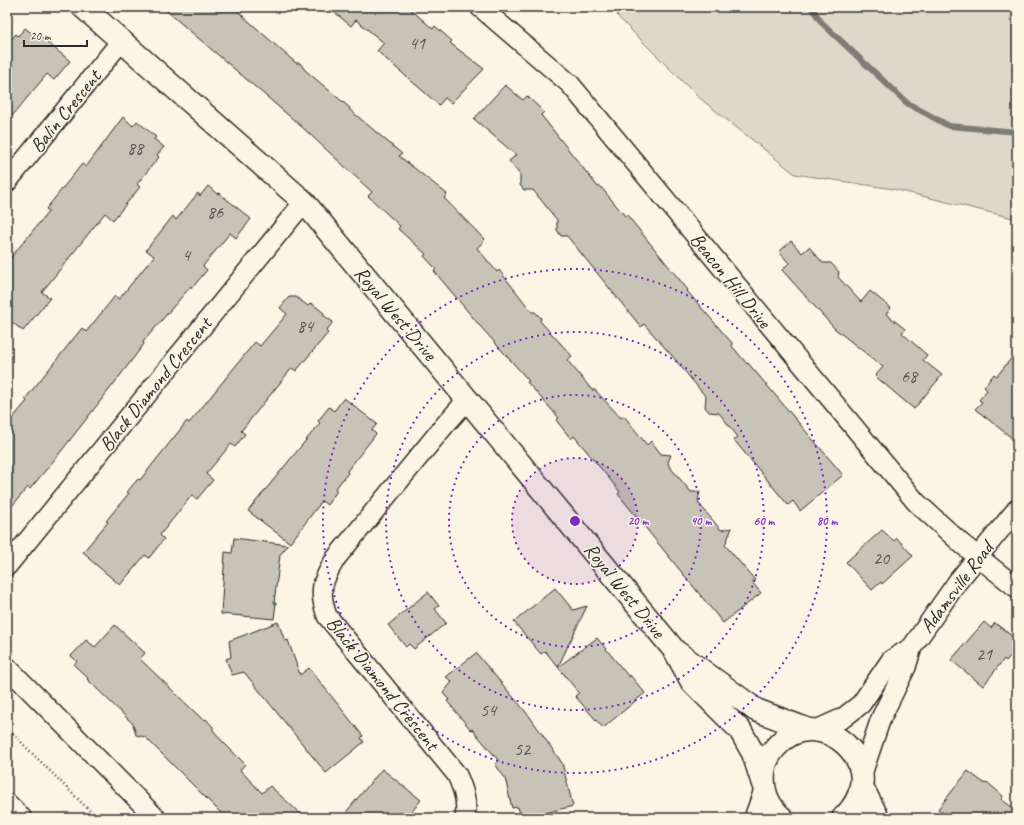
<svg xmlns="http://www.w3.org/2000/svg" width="1024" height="825" viewBox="0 0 1024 825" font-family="Caveat,sans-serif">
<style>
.green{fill:#ded8ca;stroke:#84827a}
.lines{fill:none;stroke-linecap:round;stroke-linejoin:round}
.stream{stroke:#7d7b74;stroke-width:6}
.building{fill:#c8c3b7;stroke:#2b2b2b}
.street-casing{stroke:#2b2b2b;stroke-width:22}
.secondary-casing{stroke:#2b2b2b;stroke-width:25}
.primary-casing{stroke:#2b2b2b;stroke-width:25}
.path{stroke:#2b2b2b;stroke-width:2.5;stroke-dasharray:1 3;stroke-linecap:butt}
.street{stroke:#fcf5e5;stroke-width:19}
.secondary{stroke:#fcf5e5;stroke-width:22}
.primary{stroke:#fcf5e5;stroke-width:22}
.ring{fill:none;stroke:#7b2cbf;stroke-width:2;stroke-dasharray:2 4}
.labels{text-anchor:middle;stroke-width:3;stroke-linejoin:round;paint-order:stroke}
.number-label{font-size:18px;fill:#52514e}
.street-label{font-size:20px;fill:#2b2b2b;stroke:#fcf5e5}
.centre{fill:#7b2cbf;stroke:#fcf5e5;stroke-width:2}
.ring-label{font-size:12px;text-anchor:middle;font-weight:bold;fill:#7b2cbf;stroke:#fcf5e5;stroke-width:3;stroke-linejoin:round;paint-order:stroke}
</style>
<rect width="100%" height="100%" fill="#fcf5e5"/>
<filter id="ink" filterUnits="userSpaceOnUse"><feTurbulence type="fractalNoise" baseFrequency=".025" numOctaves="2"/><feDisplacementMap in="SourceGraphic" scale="8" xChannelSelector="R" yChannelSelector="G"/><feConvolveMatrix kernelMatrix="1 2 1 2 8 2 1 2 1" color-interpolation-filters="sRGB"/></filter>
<g filter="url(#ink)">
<path class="green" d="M615,7H1017V219L893,189L795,174L697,96L618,17Z"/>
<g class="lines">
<path class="stream" d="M811,7L822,23L907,103L949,126L1017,132"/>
</g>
<path class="building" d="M162,7H233L281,50L296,63H300L305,70L350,108L349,109L402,154L399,156L447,194L444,198L485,240L477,248L497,272L499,270L532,312H535L541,318L540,321L572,356L567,360L592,390H595L621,418L624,416L647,445L651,441L661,454L671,455L668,462L669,466L691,492H700L698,500L699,504L721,530L732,528L725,545L755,580L752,582L761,593L723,623L618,494L620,492L608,477L574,436L571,439L556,420L559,418L527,382L529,381L480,326L434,271L436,269L424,256L426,254L398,229L400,226L368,196L372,192L302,127Z
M328,7H408L433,29L435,26L452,41L450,43L484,69L451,103L445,98L439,105L377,51L384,43L356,20L351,26Z
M25,28L34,35L36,33L70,61L54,80L47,74L7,122V45L16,34L18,36Z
M505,85L523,100L527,96L544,112L541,115L598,187L600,186L625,216L627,215L688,290L687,291L732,343V346L747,364L748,363L843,475L800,511L793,501L788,505L734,440L738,437L719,413L709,412L705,407L706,397L673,357L644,324L641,327L567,236H561L557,230V220L533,190H524L520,185V175L509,161L516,155L474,119Z
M123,117L133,126L137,121L156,137L154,139L164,147L157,155L159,157L137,184L140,187L113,220L105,213L42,292L50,298L23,331L7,318V262L49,211L46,209L82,164L86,167Z
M208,186L217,194L219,193L251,219L236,238L230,233L203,266L207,270L192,288L191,286L143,342L144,344L116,381L59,454L30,489L28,487L7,512V425L27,401L25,399L82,328L86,332L115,296L119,299L154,256L146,250L173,216L176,220L198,193L200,196Z
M791,241L802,253L809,247L823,263H831L839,272L838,277L861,302L870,291L891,308L886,314L905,329L902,333L927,355L923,360L942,375L914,409L875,376L883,367L834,328L782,270L789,263L779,252Z
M289,297H296L308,306L311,303L324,313L323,315L333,322L326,331L328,333L296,371L292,368L241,431L245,434L235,447L231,444L206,474L213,480L197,499L192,495L160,535L164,539L149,558L145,555L120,585L88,558L89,557L83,552L108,522L106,521L129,493L127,492L138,479L140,480L187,421L189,423L195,416L255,342L260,346L287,314L280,308Z
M1017,351V442L975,409L982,402L979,400L987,390L984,387L994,374L997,376Z
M344,398L377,424L372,430L376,434L347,471L348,473L335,489L337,491L327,505L322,501L290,543L248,511L320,423L318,421L329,407L334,411Z
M882,530L894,541L897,538L913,556L882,584L881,582L872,590L846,562Z
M234,538L288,545L280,555L274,603H276L274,619L221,614L225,552L232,553Z
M555,588L573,610L587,606L558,667L545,651L541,654L514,622Z
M428,592L439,606L435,609L446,623L414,649L409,644L406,647L388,625Z
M278,622L285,641L288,640L300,675L309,668L363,736L361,738L364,742L326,773L244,672L232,675L226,659L231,657L229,641Z
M984,622L991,628L995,623L1017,640V648L1006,661L1004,659L983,686L951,660Z
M115,625L145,653L140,659L203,720L206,719L213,727V730L222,741L245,764L240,770L262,793L270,786L305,818H226L145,737L136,735L133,724L87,679L88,678L74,665L77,661L71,656L86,640L95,647Z
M597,638L629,677L630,675L645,693L603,728L575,696L579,693L558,667Z
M476,653L530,717L562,763L573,806L526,818H521L518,807L512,808L505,778L495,764L499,761L472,729L471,730L447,701L449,700L443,693L452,682L446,677Z
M382,769L421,800L407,818H341Z
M968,771L985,784L987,782L1003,796L1001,799L1017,811V818H950L938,809Z"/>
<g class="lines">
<defs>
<path id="street" d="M480,7L570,84L916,502L962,544L1017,588
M7,182L122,40
M7,566L304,202
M7,667L156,818
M814,731L843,718L861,704L891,660L912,647
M861,777L881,718L906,667L912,647L958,581L1017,509
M465,818C468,802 463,789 457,775L327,616C318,590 322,581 336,558L444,426L468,399
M754,818L764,790"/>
<path id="secondary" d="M83,7L304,202L675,651L692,682L740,730L753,753L763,784
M678,653L756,710L809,730
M861,785L878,818
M782,818C768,806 762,791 764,772C765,762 770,753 777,746C816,699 899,765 843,818"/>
<path id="primary" d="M7,805L20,818"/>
</defs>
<use href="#street" class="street-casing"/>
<use href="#secondary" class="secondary-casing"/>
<use href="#primary" class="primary-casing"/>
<path class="path" d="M7,728L97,818"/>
<use href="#street" class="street"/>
<use href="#secondary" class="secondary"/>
<use href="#primary" class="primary"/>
</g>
</g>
<circle cx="575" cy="521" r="63" fill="#7b2cbf" fill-opacity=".12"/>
<g class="ring">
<circle cx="575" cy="521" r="63"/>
<circle cx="575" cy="521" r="126"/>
<circle cx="575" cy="521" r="189"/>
<circle cx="575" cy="521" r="252"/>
</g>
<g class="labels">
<g class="number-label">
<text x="417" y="49">41</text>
<text x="135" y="154">88</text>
<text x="215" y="218">86</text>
<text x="186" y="261">4</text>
<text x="305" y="332">84</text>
<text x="909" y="382">68</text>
<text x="881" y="564">20</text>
<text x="984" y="660">21</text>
<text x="488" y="716">54</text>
<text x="522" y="755">52</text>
</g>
<g class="street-label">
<text transform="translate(65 111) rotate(-51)" y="7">Balin Crescent</text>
<text transform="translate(731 280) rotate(51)" y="7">Beacon Hill Drive</text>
<text transform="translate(396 313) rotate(50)" y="7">Royal West Drive</text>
<text transform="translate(155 384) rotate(-51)" y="7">Black Diamond Crescent</text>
<text transform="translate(956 587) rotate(-53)" y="7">Adamsville Road</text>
<text transform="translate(625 590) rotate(51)" y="7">Royal West Drive</text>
<text transform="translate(383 683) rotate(51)" y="7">Black Diamond Crescent</text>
</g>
</g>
<circle cx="575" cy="521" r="6" class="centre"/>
<g class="ring-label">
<text x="638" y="525">20 m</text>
<text x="701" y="525">40 m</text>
<text x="764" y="525">60 m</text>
<text x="827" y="525">80 m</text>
</g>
<rect width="1024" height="825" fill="none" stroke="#fcf5e5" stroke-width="24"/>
<rect x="12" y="12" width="1000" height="801" fill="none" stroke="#2b2b2b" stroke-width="1.5" filter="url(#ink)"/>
<path d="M24 40v6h63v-6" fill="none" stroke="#2b2b2b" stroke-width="2"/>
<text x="30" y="40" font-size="12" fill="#2b2b2b" stroke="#fcf5e5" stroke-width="3" paint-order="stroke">20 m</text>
</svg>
